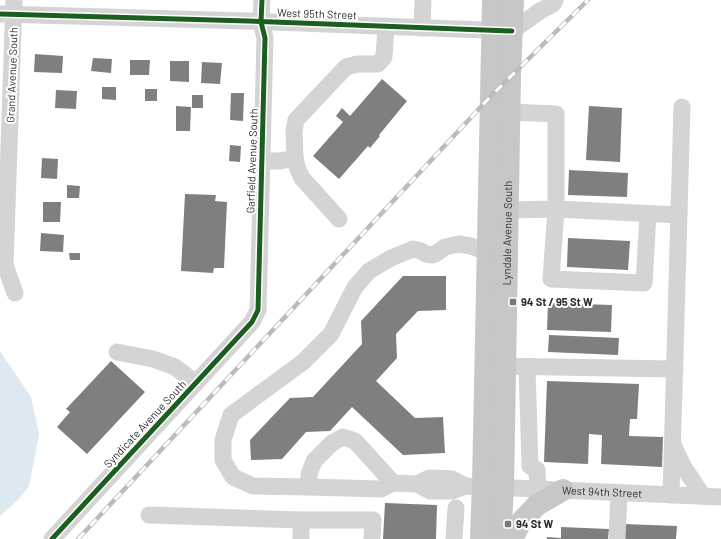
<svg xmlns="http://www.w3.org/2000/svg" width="721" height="539" viewBox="0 0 721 539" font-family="Barlow,sans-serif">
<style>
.water{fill:#dce9f0}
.building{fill:#7f7f7f}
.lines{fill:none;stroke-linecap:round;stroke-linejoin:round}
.minor{stroke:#d4d4d4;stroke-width:17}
.major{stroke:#c7c7c7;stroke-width:22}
.rail-casing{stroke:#bbb;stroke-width:4.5}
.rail{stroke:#fff;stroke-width:3;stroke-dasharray:9;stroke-linecap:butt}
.cycleway-casing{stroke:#fff;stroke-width:8}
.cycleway{stroke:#1b5e20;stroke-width:5}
.poi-dot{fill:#787878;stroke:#fff;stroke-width:1.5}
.labels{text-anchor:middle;stroke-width:4;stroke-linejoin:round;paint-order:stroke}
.street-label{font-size:11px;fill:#2f2f2f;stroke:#fff}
.poi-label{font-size:11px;font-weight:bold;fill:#2f2f2f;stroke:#fff;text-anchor:start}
</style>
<rect width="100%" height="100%" fill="#fff"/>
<path class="water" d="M0,351L31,397L39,434L29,486L19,499L0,516Z"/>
<path class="building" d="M35,54L63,56L62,73L34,72Z
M93,58L112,59L111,73L91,71Z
M130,60H150L149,75H130Z
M170,61H189V82L170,81Z
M202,62L222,63L220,84L201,83Z
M382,79L407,101L379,135L380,136L370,148L368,146L339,179L313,156L343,122L336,116L342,108L350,116Z
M102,87H116V100L102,99Z
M145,89H157V101H145Z
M56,90L77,91L76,109L55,108Z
M231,93H244L243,121L230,120Z
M192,95H203V108H192Z
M176,106L191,107L190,131H176Z
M589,106L622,108L620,162L586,160Z
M230,145L241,146L240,162L229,161Z
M42,158L58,159L57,179L41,178Z
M569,170L628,173L627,197L568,195Z
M67,185L80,186L79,198H67Z
M185,194L216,195L215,201L227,202L224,268H214L213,273L181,271Z
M43,202H61L60,222H43Z
M41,233L64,235L63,252L40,251Z
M568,238L630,241L628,270L567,267Z
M69,253H80V260H70Z
M403,276H446V310L418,311L396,334L397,358L376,381L415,418L443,417L445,453L403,455L352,407L330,431L306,432L282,459L251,460L250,440L290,398L313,397L362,344L361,321Z
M548,303L612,305L611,332L547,330Z
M549,335L619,338L618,355L548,352Z
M111,361L145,392L87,454L57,427L70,412L66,409Z
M547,381L639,384L637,419H630L629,436L663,437L662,467L601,464L602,435L589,434L588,464L544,462Z
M385,503L437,505L436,539H383Z
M623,524L677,526L676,539H623Z
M561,527L609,529L608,539H547V537L561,538Z"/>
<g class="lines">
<g class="minor">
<path d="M14,0L5,265L15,293"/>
<path d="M0,14L248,21L512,31L540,11L553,4L555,0"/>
<path d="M422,28L423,0"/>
<path d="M262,161H280L295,158"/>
<path d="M508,210L556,209V114L510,112"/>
<path d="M648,214L644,283L551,279L556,209L679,215"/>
<path d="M339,219L302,178L297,167L295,158L294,131L296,120L346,67L357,64H378L384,57L386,26"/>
<path id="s1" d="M488,253L471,246L459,244L445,247L437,253L432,255L426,254L421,251L413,249L391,258L369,271L355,287L331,334L303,362L231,415L223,440V460L233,477L253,486L309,487L381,489L393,483L417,484L430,491H452L465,486L721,497"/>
<path d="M117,352L153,359L175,367L196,383"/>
<path d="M493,366L675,369"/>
<path d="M527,367L530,466L537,470L538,489"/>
<path d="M674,447L683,466L703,496"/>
<path d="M417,484L429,478L452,479L465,486"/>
<path d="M309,487V474L314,461L332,443L343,437L355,441L393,483"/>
<path d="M671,495L682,107"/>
<path d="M149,515L301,520V539"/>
<path d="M301,520H373L372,539"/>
<path d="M52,539L252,322L258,310L265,38L261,22L262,0"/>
<path d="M454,539L456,508"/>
<path d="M617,539L619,493"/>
</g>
<g class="major">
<path d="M481,539L483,483L493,0"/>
<path id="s2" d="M500,539L503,488L510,76L513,0"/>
<path d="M512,539L520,523L537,505L563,490"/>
</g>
<defs>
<path id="rail" d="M78,539L491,96L588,0"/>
</defs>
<use href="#rail" class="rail-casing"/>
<use href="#rail" class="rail"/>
<defs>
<path id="cycleway" d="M0,14L248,21L512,31
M52,539L252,322L258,310L265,38L261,22L262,0"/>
</defs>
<use href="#cycleway" class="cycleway-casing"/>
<use href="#cycleway" class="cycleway"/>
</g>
<g class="poi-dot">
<rect x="509" y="298" width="8" height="8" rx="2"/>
<rect x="504" y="520" width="8" height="8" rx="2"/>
</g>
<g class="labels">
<g class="street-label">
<text transform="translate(317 14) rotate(2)" y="4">West 95th Street</text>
<text transform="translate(12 75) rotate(-88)" y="4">Grand Avenue South</text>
<text transform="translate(252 161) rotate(-88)" y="4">Garfield Avenue South</text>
<text dy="4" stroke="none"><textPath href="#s2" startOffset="306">Lyndale Avenue South</textPath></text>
<text transform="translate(145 424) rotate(-47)" y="4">Syndicate Avenue South</text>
<text dy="4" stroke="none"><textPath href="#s1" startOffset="774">West 94th Street</textPath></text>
</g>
<g class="poi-label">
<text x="521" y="306">94 St / 95 St W</text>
<text x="516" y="528">94 St W</text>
</g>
</g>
</svg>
